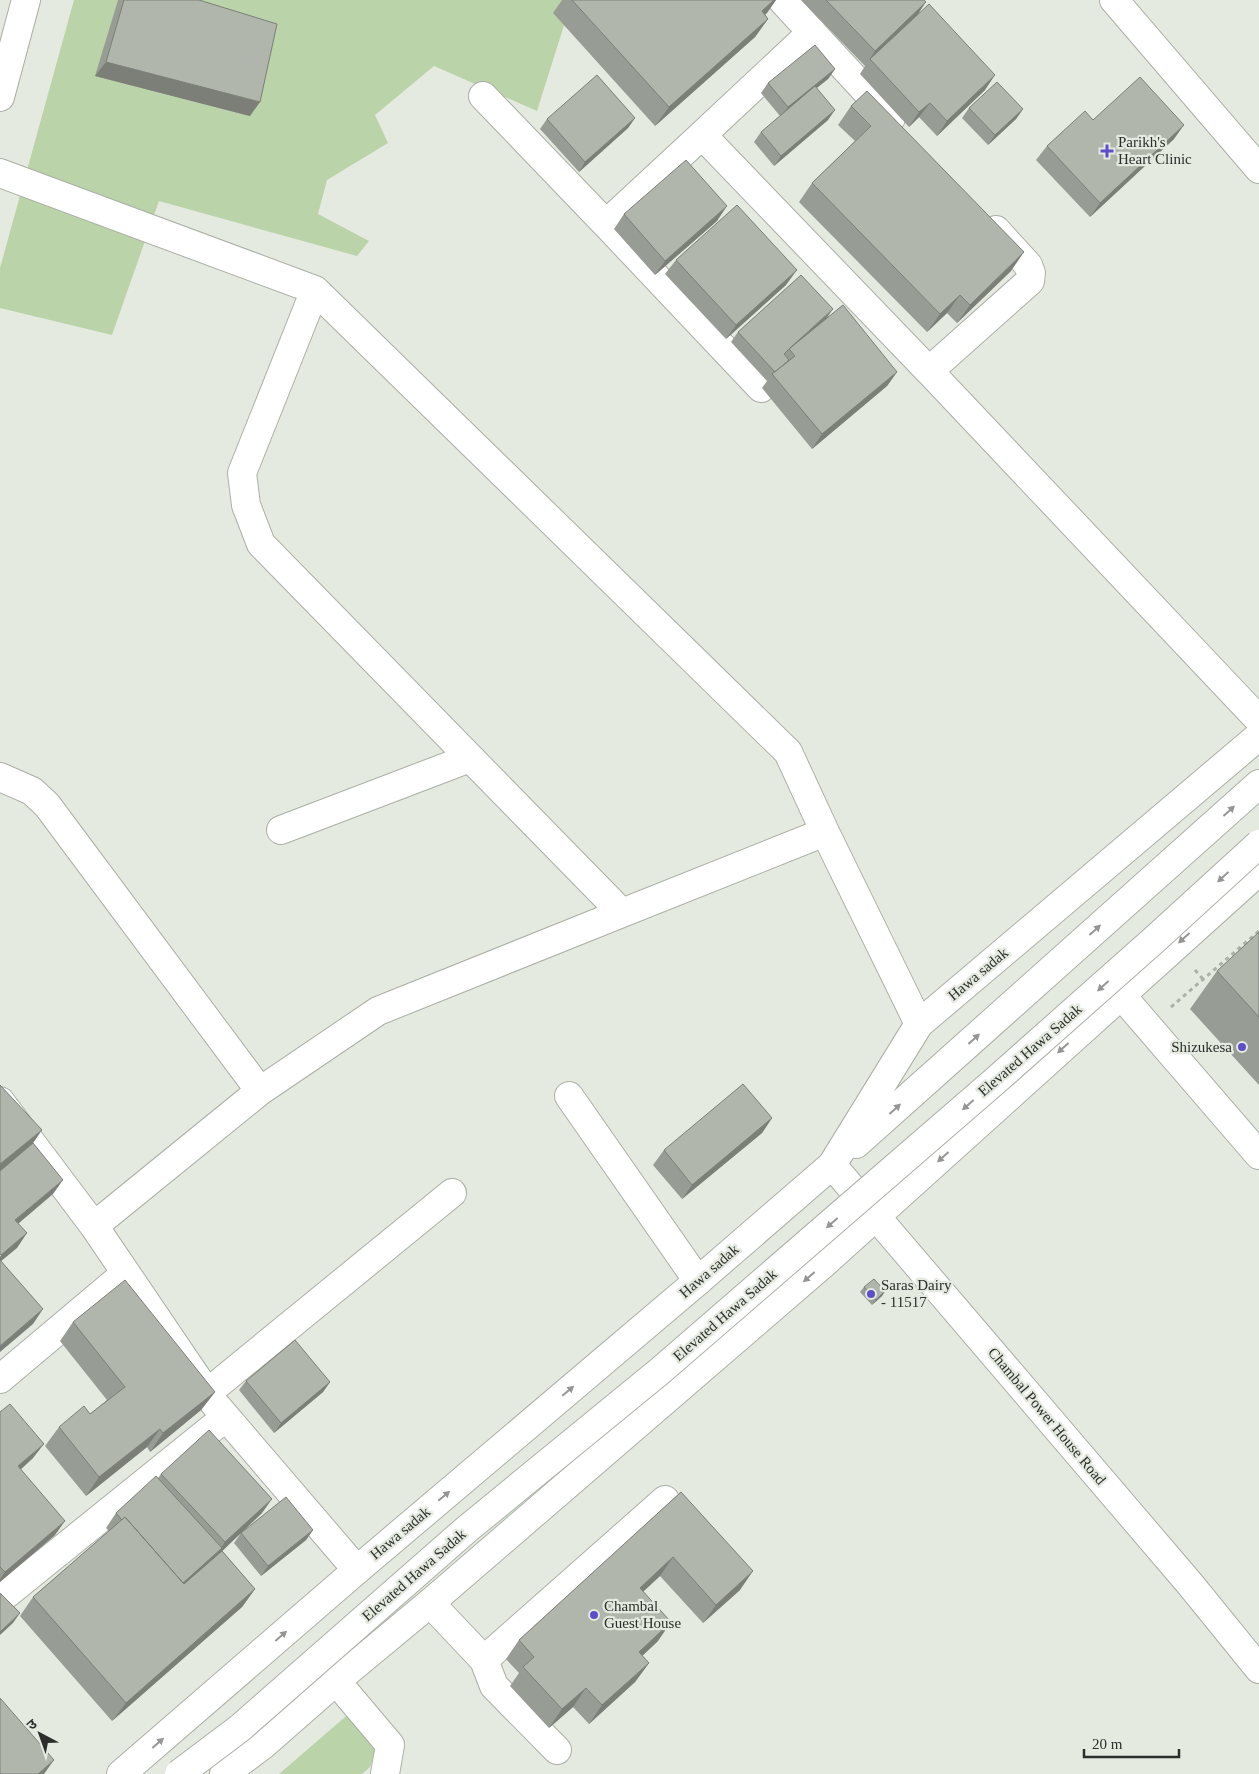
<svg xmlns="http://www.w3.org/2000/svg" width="1259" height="1774" viewBox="0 0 1259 1774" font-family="'Times New Roman','Noto Sans Devanagari',serif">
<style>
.green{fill:#bbd3a9}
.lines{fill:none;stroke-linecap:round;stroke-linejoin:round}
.minor-casing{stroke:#aab0a6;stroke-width:30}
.major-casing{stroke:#aab0a6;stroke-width:30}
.path{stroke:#abb0a8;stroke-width:3;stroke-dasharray:4 4;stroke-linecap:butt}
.minor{stroke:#fff;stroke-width:28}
.major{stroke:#fff;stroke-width:28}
.major-bridge-casing{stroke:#aab0a6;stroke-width:30;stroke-linecap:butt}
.major-bridge{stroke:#fff;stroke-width:28}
.wall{fill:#979d94}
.shaded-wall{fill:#7b7f78}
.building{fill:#b0b6ac;stroke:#7b7f78}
.oneway{fill:#959694}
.poi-dot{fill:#5c4fc8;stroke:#e4eae0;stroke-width:2}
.labels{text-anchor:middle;stroke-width:4.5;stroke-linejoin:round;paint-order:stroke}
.poi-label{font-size:15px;fill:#2b2e2a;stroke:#e4eae0;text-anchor:start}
.street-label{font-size:15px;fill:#2b2e2a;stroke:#e4eae0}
</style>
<rect width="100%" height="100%" fill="#e4eae0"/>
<path class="green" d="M74,0H572L537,111L434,66L375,115L388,143L327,180L318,214L369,241L357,256L159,201L112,335L0,308V268Z
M352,1711L376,1749L370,1767L362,1774H279Z"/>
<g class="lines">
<defs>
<path id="minor" d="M782,0L891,118
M1114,0L1259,169
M483,96L606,224L702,135L929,371L1030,281L1031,273L1028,265L996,230
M0,97L26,0
M702,135L812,32
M0,173L315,290L242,473L246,505L261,544L622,913L378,1011L260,1091L47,805L32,791L0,777
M606,224L761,388
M315,290L788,752L825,832L919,1024
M929,371L1259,720
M281,830L470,758
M622,913L825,832
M1121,995L1259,1155
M569,1096L698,1281
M0,1101L94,1226L214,1403L357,1570
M832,1165L1190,1584L1259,1669
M94,1226L260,1091
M0,1379L126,1273
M207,1393L452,1193
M4,1596L226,1417
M430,1603L484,1660L665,1500
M484,1660L494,1686L557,1750
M336,1681L390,1745L385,1774"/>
<path id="major" d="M856,1144L1259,784
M121,1774L357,1570L698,1281L832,1165L919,1024L1259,736
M224,1774L263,1745L336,1681L430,1603L822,1265L1259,871"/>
</defs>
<use href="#minor" class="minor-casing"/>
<use href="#major" class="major-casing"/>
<path class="path" d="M1195,970L1203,979
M1171,1007L1259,931"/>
<use href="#minor" class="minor"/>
<use href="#major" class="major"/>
<defs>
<path id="major-bridge" d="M179,1774L240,1728L467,1529L660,1371L995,1081L1154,940L1259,844"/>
</defs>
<use href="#major-bridge" class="major-bridge-casing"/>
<use href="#major-bridge" class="major-bridge"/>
</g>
<path class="wall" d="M118,0H199L250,116L95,76Z
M562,0H776L765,15L768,19L755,37L655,126L553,13Z
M801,0H924L918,15L985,90L937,136L919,117L909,127L860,74L865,66Z
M835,69L828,79L816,88L828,120L774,166L754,142L761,132L780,116L761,93L768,83Z
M851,106L1011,271L957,323L947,313L927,332L799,202L812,183L855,141L838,125Z
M969,108L1023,109L1016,119L988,145L962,118Z
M635,118L628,128L579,172L540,129L547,119Z
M1093,120L1174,139L1090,217L1036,160L1047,146Z
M624,214L717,221L655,275L614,229Z
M676,260L786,285L726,339L665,274Z
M826,319L897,372L887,386L812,449L762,388L767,381L731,342L738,332Z
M1259,932V1085L1190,1009L1217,971Z
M772,1118L762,1133L682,1199L653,1165L664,1150Z
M864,1287L885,1291L882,1296L872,1305L860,1292Z
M73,1322L215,1392L201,1410L150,1452L147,1447L86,1496L45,1446L59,1427L90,1414L107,1400L60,1341Z
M246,1381L330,1382L323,1392L274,1433L239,1390Z
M0,1412L33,1458L21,1469L55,1535L0,1582Z
M161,1474L262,1513L222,1551L255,1589L242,1607L112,1721L20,1616L33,1597L109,1531L106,1528L116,1513L158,1478Z
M681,1492L740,1590L703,1623L660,1576L643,1592L658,1641L642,1656L649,1663L635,1682L589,1724L573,1707L549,1728L510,1686L519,1673L506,1659L519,1640Z
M313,1530L306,1540L261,1576L234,1543L241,1533Z"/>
<path class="shaded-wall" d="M774,0H776L767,13L748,30L762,11Z
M926,2L916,17L870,59L875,51Z
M768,19L755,37L655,126L669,107Z
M106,62L260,102L250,116L95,76Z
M835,69L828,79L781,117L788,107Z
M995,75L985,90L937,136L947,121Z
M930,103L919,117L909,127L919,112Z
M1023,109L1016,119L988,145L995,135Z
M835,110L828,120L774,166L781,156Z
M635,118L628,128L579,172L585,162Z
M1184,125L1174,139L1090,217L1100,203Z
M727,206L717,221L655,275L665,261Z
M1024,252L1011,271L957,323L970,305Z
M797,270L786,285L726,339L736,325Z
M960,295L947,313L927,332L940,314Z
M833,309L826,319L790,349Z
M897,372L887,386L812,449L822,434Z
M772,1118L762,1133L682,1199L692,1185Z
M42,1130L29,1149L0,1173V1164Z
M63,1180L53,1194L5,1235L15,1220Z
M27,1233L17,1248L0,1262V1257L1,1255Z
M885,1291L882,1296L872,1305L876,1300Z
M43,1309L33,1324L0,1352V1346Z
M330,1382L323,1392L274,1433L281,1423Z
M215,1392L201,1410L150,1452L163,1433Z
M160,1429L147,1447L86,1496L99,1477Z
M44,1444L33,1458L8,1481L18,1466Z
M272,1499L262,1513L172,1599L182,1584L221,1548L225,1542Z
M65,1521L55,1535L0,1582V1579L5,1572Z
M313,1530L306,1540L261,1576L268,1566Z
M673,1557L660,1576L626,1607L640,1588Z
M753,1571L740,1590L703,1623L716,1605Z
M255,1589L242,1607L112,1721L126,1703Z
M20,1613L13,1623L0,1635V1632Z
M671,1622L658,1641L626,1671L639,1652Z
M649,1663L635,1682L589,1724L602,1705Z
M586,1688L573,1707L549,1728L562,1709Z
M54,1760L44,1774H38Z"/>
<path class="building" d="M124,0H199L277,24L260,102L106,62Z
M572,0H774L762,11L768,19L669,107Z
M826,0H924L926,2L875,51Z
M929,4L995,75L947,121L930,103L919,112L870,59Z
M815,45L835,69L788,107L768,83Z
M597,75L635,118L585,162L547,119Z
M1140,77L1184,125L1100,203L1047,146L1085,111L1093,120Z
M997,82L1023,109L995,135L969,108Z
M815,86L835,110L781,156L761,132Z
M867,91L1024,252L970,305L960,295L940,314L812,183L871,126L851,106Z
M686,160L727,206L665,261L624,214Z
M737,205L797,270L736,325L676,260Z
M801,275L833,309L789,349L784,354L789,360L775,372L738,332Z
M843,305L897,372L822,434L772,374L795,356L789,349Z
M1259,932V1017L1217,971Z
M743,1084L772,1118L692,1185L664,1150Z
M0,1085L42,1130L0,1164Z
M33,1143L63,1180L15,1220L27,1233L1,1255L0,1254V1171Z
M0,1260L43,1309L0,1346Z
M874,1279L885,1291L876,1300L864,1287Z
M125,1280L215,1392L163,1433L160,1429L99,1477L59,1427L84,1406L90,1414L125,1387L73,1322Z
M295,1340L330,1382L281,1423L246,1381Z
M10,1404L44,1444L18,1466L65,1521L5,1572L0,1567V1412Z
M209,1430L272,1499L225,1542L161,1474Z
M156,1476L222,1548L183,1583L125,1517L122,1520L116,1513Z
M681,1492L753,1571L716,1605L673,1557L640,1588L671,1622L639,1652L649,1663L602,1705L586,1688L562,1709L523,1667L534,1657L519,1640Z
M286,1497L313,1530L268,1566L241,1533Z
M125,1517L184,1584L222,1551L255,1589L126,1703L33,1597Z
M0,1593L20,1613L0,1632Z
M0,1698L54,1760L38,1774H0Z"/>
<defs><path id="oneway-solid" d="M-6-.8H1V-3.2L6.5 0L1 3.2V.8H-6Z" transform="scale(1.25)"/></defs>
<g class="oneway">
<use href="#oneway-solid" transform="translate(1229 811) rotate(-42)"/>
<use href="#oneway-solid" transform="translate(1223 877) rotate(137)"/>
<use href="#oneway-solid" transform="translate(1095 930) rotate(-42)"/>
<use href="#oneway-solid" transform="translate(1184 938) rotate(138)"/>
<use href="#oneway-solid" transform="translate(1103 986) rotate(138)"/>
<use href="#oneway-solid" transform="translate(974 1039) rotate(-42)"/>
<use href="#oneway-solid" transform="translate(1063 1048) rotate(138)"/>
<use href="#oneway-solid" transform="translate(968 1105) rotate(139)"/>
<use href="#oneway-solid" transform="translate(895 1109) rotate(-42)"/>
<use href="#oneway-solid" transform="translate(943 1157) rotate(138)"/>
<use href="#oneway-solid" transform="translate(832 1223) rotate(139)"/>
<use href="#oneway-solid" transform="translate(809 1277) rotate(139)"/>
<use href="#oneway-solid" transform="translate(568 1391) rotate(-40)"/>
<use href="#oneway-solid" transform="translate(444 1496) rotate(-40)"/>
<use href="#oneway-solid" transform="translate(281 1636) rotate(-41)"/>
<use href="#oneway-solid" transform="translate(158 1743) rotate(-41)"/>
</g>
<g class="poi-dot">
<path d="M1104.5 143.5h5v5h5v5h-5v5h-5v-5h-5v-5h5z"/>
<circle cx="1242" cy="1047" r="5"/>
<circle cx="871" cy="1294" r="5"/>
<circle cx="594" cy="1615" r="5"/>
</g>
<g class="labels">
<g class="poi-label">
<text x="1118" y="147">Parikh's<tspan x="1118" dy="17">Heart Clinic</tspan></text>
<text x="1232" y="1052" text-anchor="end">Shizukesa</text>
<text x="881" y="1290">Saras Dairy<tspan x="881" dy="17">- 11517</tspan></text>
<text x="604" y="1611">Chambal<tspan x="604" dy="17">Guest House</tspan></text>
</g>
<g class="street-label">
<text transform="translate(978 974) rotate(-40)" y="5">Hawa sadak</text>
<text transform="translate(1030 1050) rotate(-41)" y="5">Elevated Hawa Sadak</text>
<text transform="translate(709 1271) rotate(-41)" y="5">Hawa sadak</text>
<text transform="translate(725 1315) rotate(-41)" y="5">Elevated Hawa Sadak</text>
<text transform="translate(1047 1416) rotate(50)" y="5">Chambal Power House Road</text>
<text transform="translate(400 1533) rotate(-40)" y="5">Hawa sadak</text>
<text transform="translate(414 1575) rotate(-41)" y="5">Elevated Hawa Sadak</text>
</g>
</g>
<g transform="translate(40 1734) rotate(319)" stroke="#e4eae0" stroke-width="4" paint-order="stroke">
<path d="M0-4L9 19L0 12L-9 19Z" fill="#2b2e2a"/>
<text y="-8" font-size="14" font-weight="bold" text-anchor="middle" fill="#2b2e2a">उ</text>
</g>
<path d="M1084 1749v8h95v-8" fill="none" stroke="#2b2e2a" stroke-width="2.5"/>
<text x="1092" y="1749" font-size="15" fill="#2b2e2a" stroke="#e4eae0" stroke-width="4" paint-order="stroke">20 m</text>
</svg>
